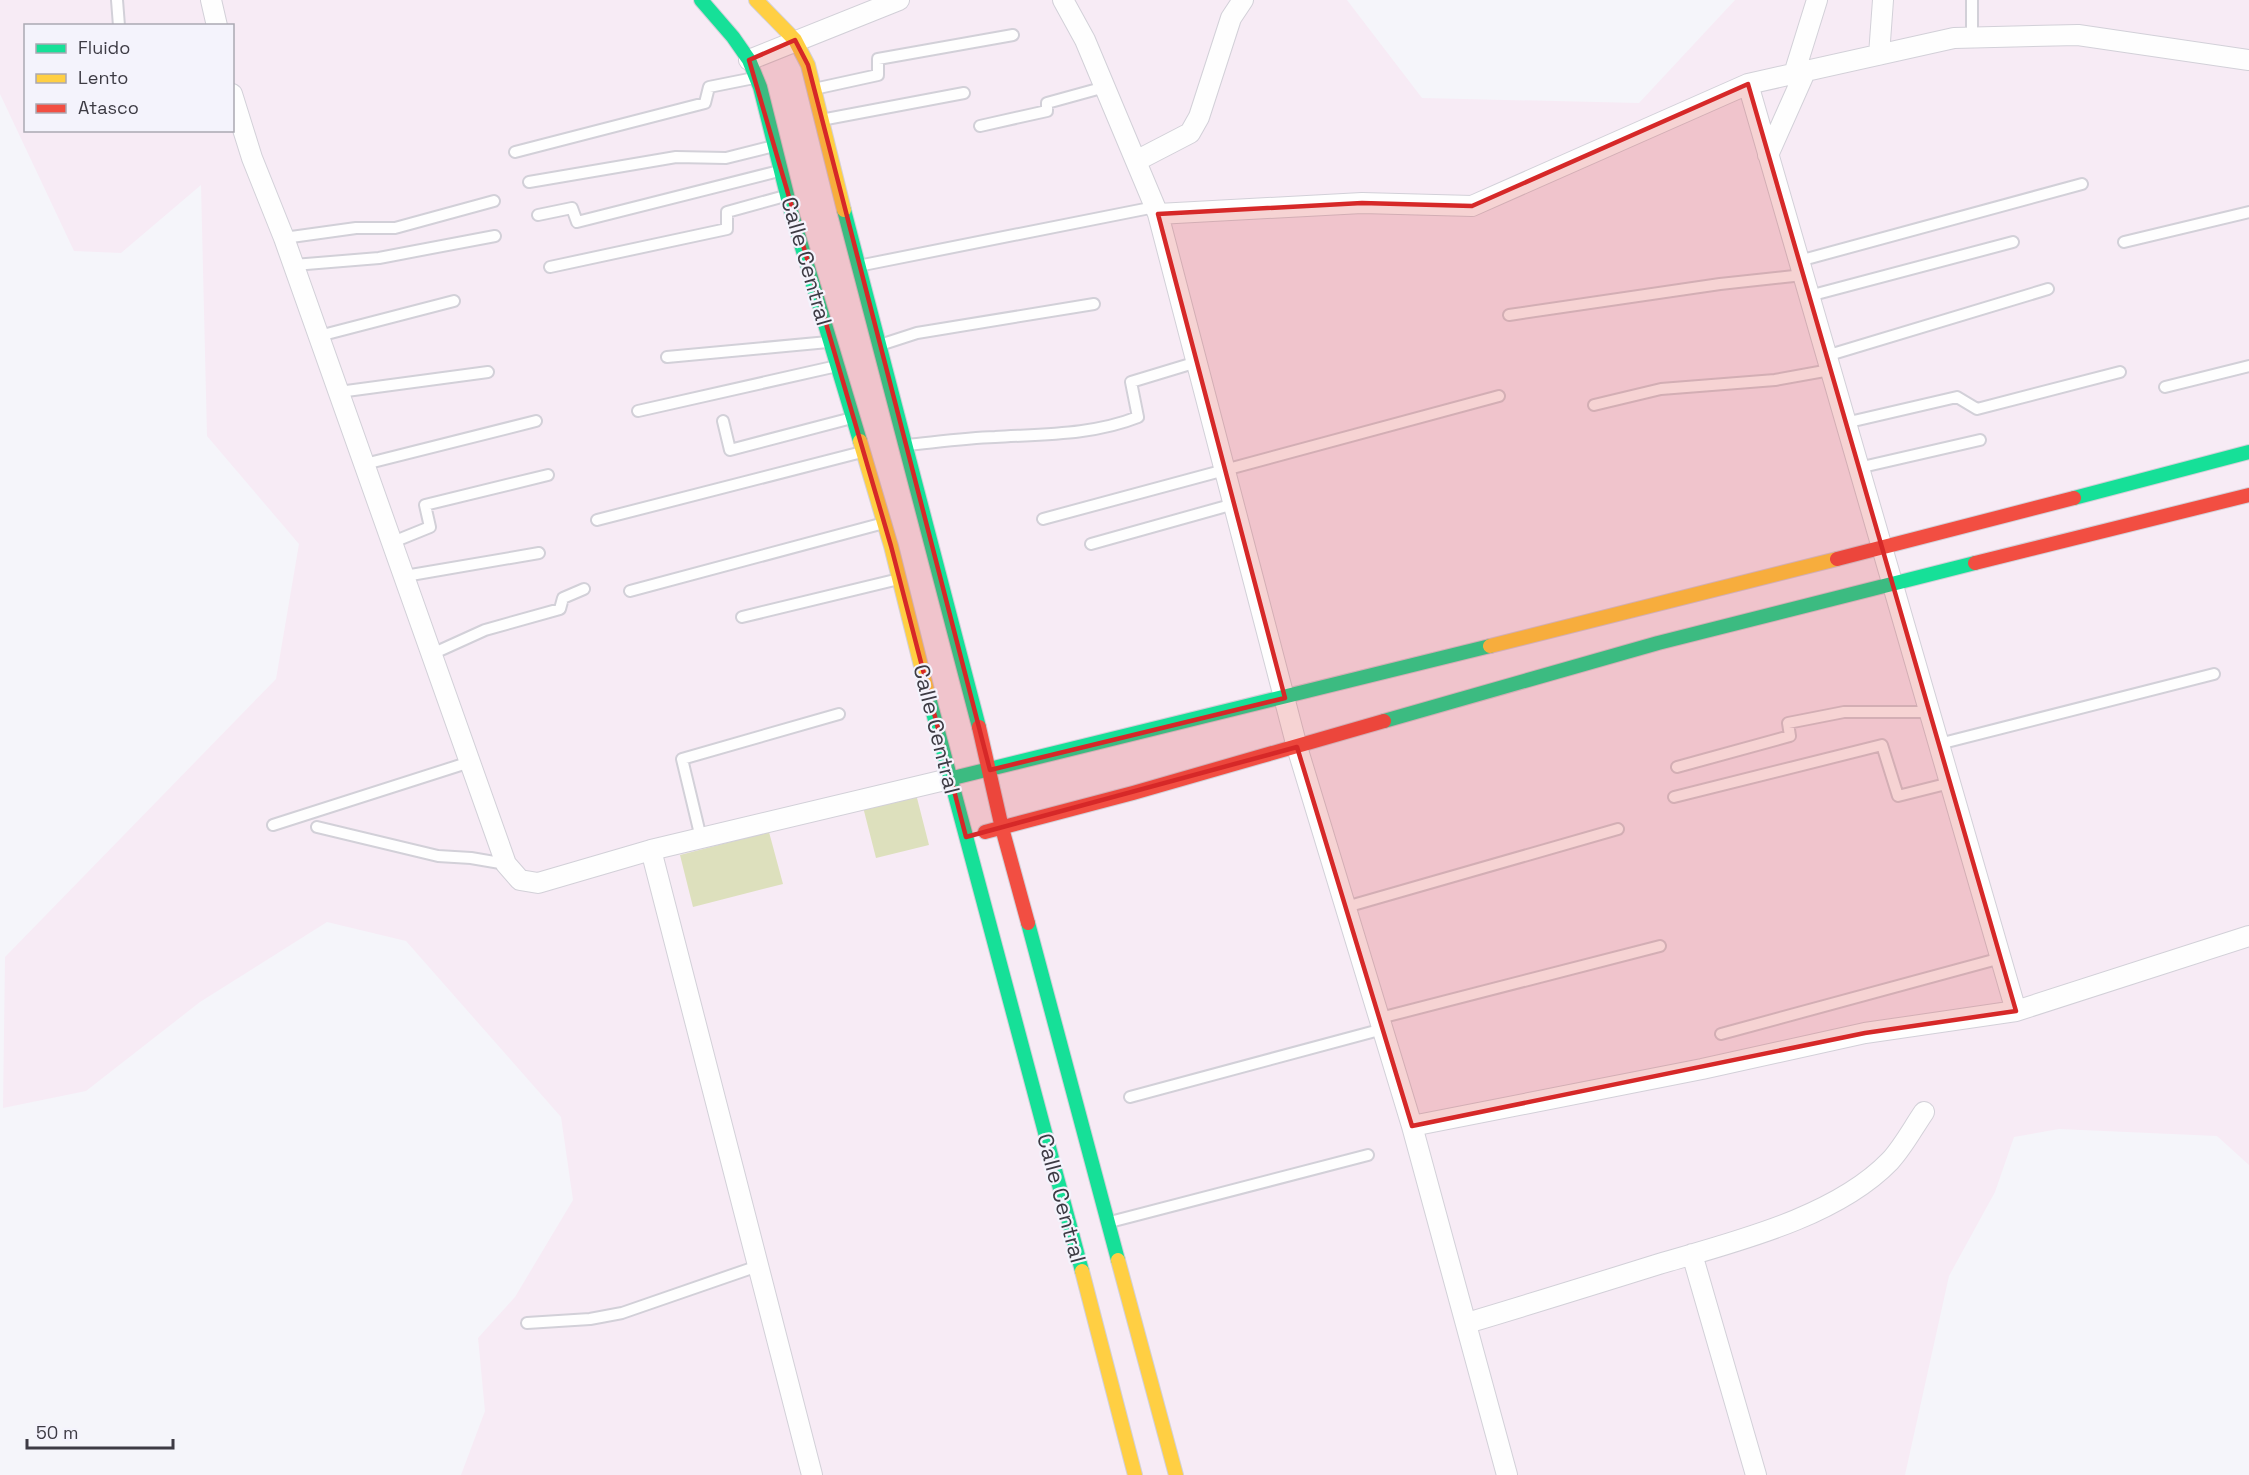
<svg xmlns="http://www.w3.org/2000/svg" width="2249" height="1475" viewBox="0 0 2249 1475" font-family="'Space Grotesk',sans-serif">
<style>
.industrial{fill:#f7ebf5;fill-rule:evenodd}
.green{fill:#dde0bd}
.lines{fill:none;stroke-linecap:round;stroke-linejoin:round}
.lane-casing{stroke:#d2d0d8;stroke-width:14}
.street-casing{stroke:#d2d0d8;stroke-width:22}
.fast-casing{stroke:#d2d0d8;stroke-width:16}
.slow-casing{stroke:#d2d0d8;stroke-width:16}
.jam-casing{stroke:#d2d0d8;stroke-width:16}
.lane{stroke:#fefefe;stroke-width:10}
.street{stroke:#fefefe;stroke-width:20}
.fast{stroke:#16e098;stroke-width:14}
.slow{stroke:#ffcf43;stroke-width:14}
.jam{stroke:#f24e42;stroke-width:14}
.marked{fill:#d62828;fill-opacity:0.2;stroke:#d62828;stroke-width:4.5;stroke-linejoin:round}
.labels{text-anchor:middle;stroke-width:4.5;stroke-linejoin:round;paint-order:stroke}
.street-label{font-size:22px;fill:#3d3b44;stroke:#f4f3fc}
</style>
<rect width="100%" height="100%" fill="#f5f5fa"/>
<path class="industrial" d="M0,0H1347L1422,98L1639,103L1735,0H2249V1165L2217,1136L2059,1129L2014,1137L1995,1192L1949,1276L1905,1475H461L485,1411L478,1338L515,1297L573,1200L561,1117L406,941L327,922L200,1002L86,1091L3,1108L5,957L276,679L299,544L207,436L201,185L121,253L74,251L0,94ZM26,26H232V130H26Z"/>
<path class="green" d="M916,794L929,845L876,858L863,807Z
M769,832L783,884L693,907L680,855Z"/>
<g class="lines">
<defs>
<path id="lane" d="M117,0L119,26
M1972,0V38
M814,89L878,75V59L1013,35
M821,120L964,93
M980,126L1047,111V103L1105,87
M515,152L705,103L709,87L754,78
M529,182L676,157L726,158L774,146
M538,215L572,208L577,222L779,171
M284,238L356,228H395L494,201
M2124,242L2249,212
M1799,261L2082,184
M294,265L379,258L495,236
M858,266L1155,207
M550,267L727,229V212L785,196
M1809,296L2013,242
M1509,315L1720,284L1803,275
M319,336L454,301
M880,345L917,333L1094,304
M1826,356L2048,289
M667,357L828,342
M2165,387L2249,366
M339,392L488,372
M1594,405L1661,389L1775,380L1830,370
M638,411L837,366
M723,421L730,450L852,418
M1845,423L1957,397L1977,409L2120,372
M907,445C937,442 966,438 995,437C1043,434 1093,435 1138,417L1131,382L1197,362
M365,464L536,421
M1858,468L1980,440
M1043,519L1499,396
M597,520L862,452
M393,542L430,527L425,505L548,475
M1091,544L1234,504
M405,576L539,553
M630,591L884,523
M742,617L899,579
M432,654L485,630L560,609L563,598L584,589
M1939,744L2214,674
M1677,767L1790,736L1788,723L1844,712H1930
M1674,797L1882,745L1898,796L1950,783
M273,825L470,762
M317,827L438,856L471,858L506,864
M701,838L682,759L839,714
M1346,907L1618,829
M1380,1018L1660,946
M1721,1034L2001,958
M1130,1097L1383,1029
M1110,1222L1368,1155
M527,1323L590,1319L622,1313L758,1266"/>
<path id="street" d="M211,0L217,26
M1063,0L1085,40L1158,214L1297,747L1412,1126L1507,1475
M1879,55L1883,0
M749,60L899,0
M1794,74L1817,0
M1748,84L2016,1011
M232,94L252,158L284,238L506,864L520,880L538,883L651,850L949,779
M1768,155L1805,72
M1136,161L1190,133L1199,117L1231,18L1243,0
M1158,214L1362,203L1472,206L1748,84L1954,38L2078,35L2249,60
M651,850L812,1475
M1412,1126L1702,1069L1865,1033L2016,1011L2249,936
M1692,1254L1756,1475
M1467,1323C1531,1304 1595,1284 1659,1264C1733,1242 1835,1218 1890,1161C1903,1147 1913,1128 1924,1112"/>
<path id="fast" d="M701,0L733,37L749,60L760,87L791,211L860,441
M844,210L979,727
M2074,498L2249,452
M928,694L1082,1271
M1384,721L1658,643L1975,563
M949,779L1490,646
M1028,923L1118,1260"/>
<path id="slow" d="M756,0L795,40L808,65L844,210
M860,441L891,546L928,694
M1490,646L1837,559
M1118,1260L1176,1475
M1082,1271L1135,1475"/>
<path id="jam" d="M1837,559L2074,498
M1975,563L2249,495
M979,727L1002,828L1028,923
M985,832L1133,793L1384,721"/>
</defs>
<use href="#lane" class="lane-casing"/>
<use href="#street" class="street-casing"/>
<use href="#fast" class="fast-casing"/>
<use href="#slow" class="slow-casing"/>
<use href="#jam" class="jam-casing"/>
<use href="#lane" class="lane"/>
<use href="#street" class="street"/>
<use href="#fast" class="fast"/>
<use href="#slow" class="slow"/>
<use href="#jam" class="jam"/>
</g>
<path class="marked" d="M795,40L808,65L990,770L1285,698L1158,214L1362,203L1472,206L1748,84L2016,1011L1865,1033L1412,1126L1297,747L966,837L891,546L749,60Z"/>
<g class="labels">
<g class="street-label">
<text transform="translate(807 261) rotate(74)" y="8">Calle Central</text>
<text transform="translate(937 729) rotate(76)" y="8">Calle Central</text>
<text transform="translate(1062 1198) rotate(75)" y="8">Calle Central</text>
</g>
</g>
<rect x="24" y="24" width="210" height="108" fill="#f4f3fc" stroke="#aba9b2" stroke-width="1.5"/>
<rect x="36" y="44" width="30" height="9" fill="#16e098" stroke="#aba9b2" stroke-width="1.5"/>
<text x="78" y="54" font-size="18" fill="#3d3b44">Fluido</text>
<rect x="36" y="74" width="30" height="9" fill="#ffcf43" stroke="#aba9b2" stroke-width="1.5"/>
<text x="78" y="84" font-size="18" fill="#3d3b44">Lento</text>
<rect x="36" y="104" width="30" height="9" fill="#f24e42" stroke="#aba9b2" stroke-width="1.5"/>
<text x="78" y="114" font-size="18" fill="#3d3b44">Atasco</text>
<path d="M27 1439v9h146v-9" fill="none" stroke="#3d3b44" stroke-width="3"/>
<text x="36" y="1439" font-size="18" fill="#3d3b44" stroke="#f4f3fc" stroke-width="4.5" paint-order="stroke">50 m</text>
</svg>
